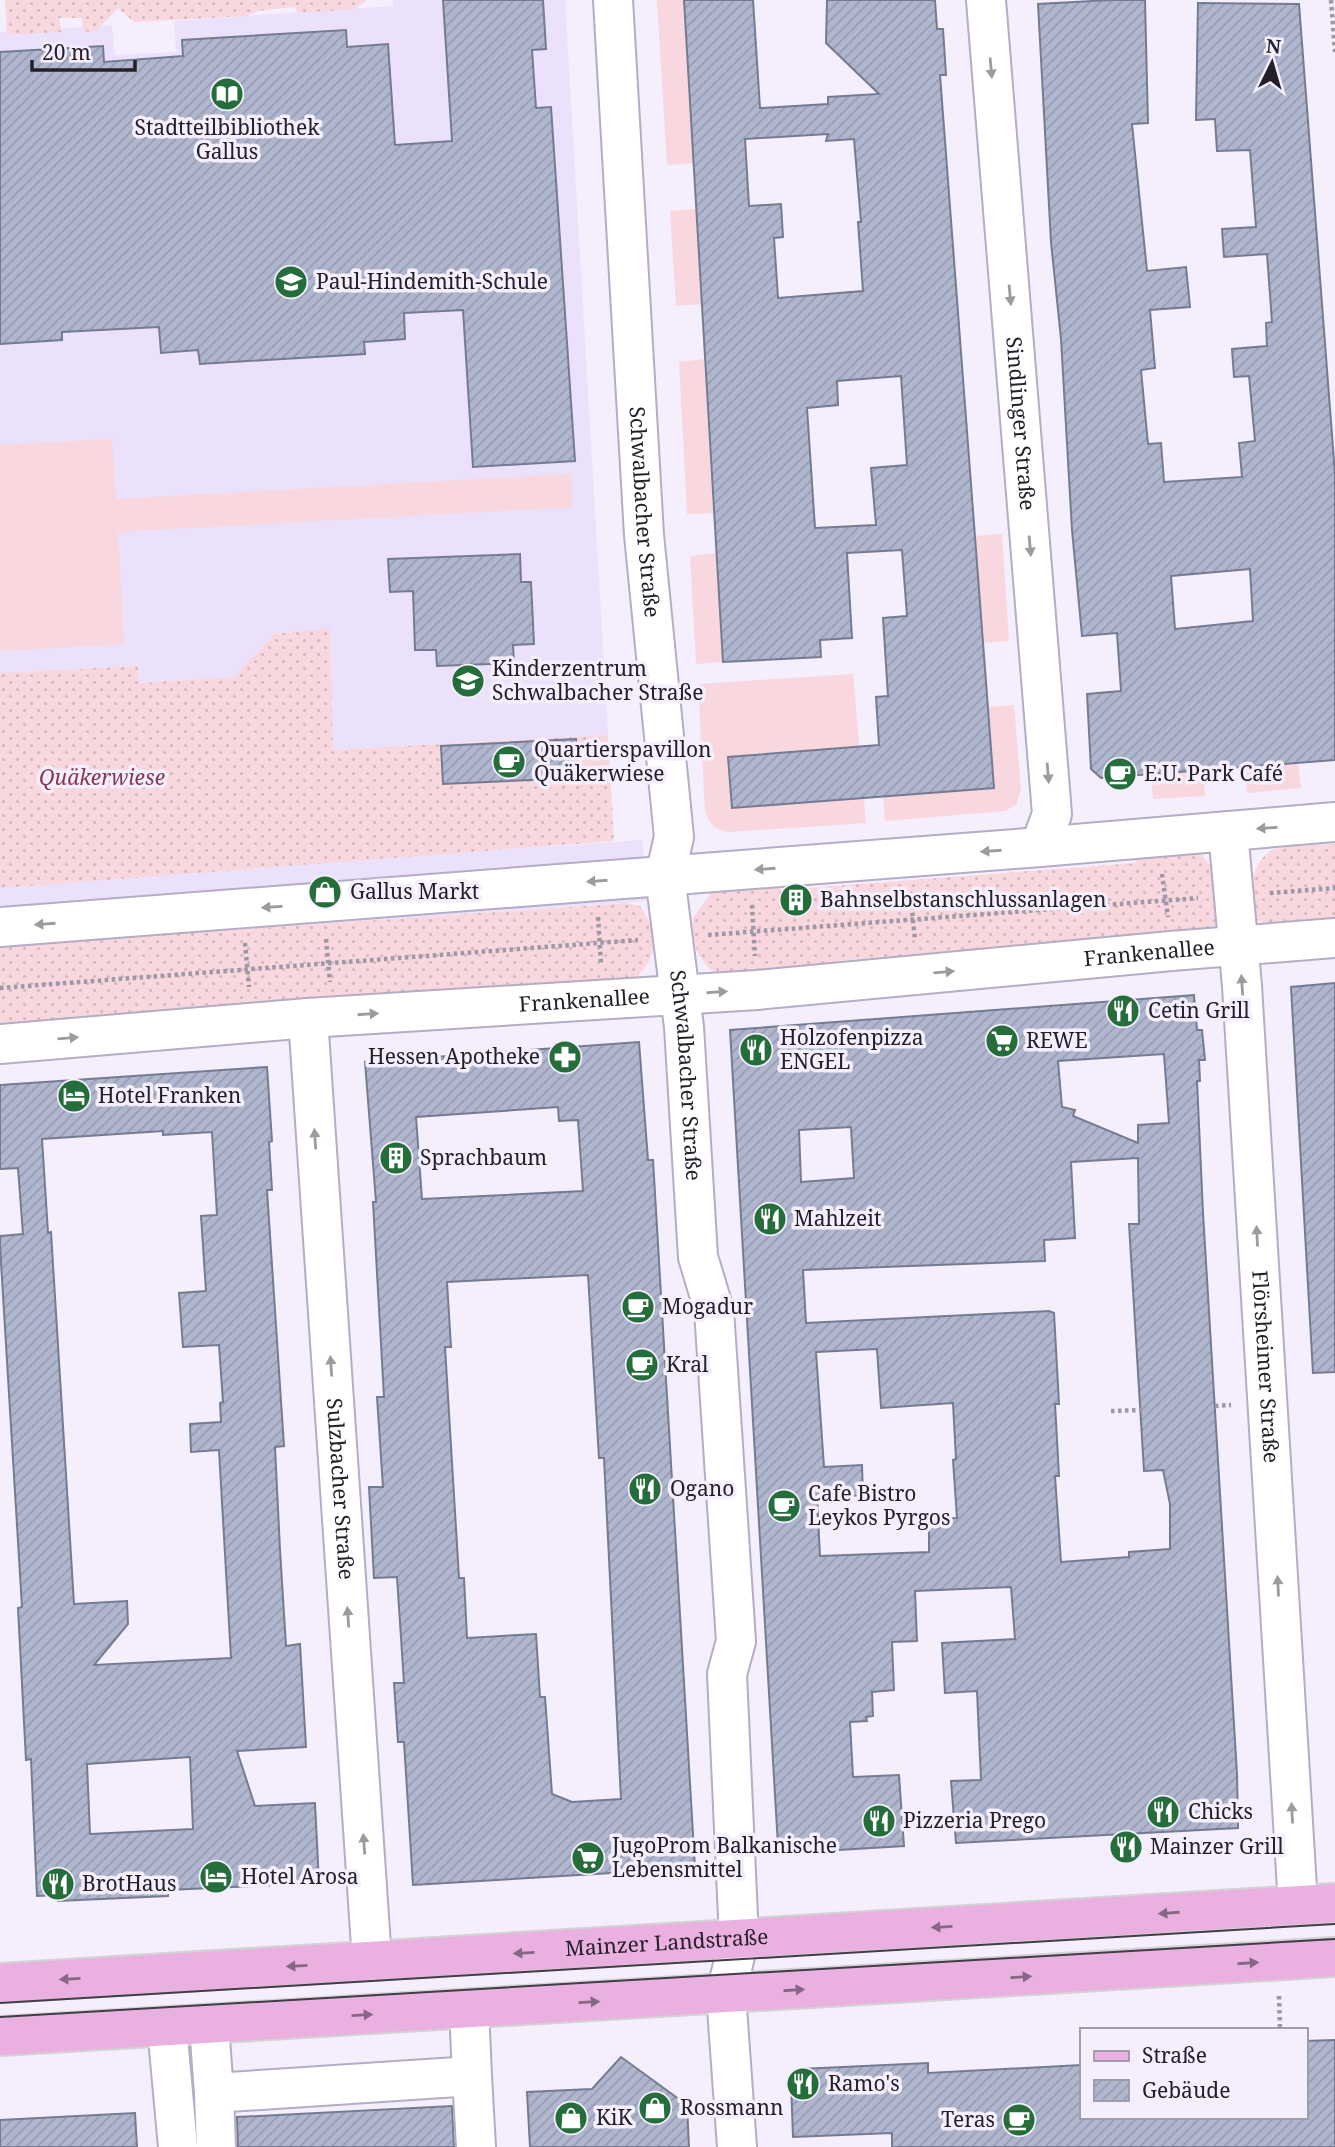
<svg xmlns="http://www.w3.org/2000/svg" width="1335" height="2147" viewBox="0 0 1335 2147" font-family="'Noto Serif',serif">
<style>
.built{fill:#ebe1fb}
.grass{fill:url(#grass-dots)}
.garden{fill:#f9d7de;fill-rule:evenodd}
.building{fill:url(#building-hatch);stroke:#747b92;stroke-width:2;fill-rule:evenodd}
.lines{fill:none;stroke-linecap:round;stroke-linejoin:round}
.minor-casing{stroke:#b5acc5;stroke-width:42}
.major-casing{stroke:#d3d2d4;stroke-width:42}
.path{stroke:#9d98a5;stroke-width:4.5;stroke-dasharray:3.5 3.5;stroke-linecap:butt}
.minor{stroke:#fff;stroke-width:38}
.major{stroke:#e9b0e0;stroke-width:38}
.tram{stroke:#423e48;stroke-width:2}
.oneway{fill:#9c9b9f}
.oneway2{fill:#866885}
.labels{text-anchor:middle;stroke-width:7;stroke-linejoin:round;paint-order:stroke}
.poi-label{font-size:21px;fill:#24202a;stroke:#f4eefd;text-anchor:start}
.street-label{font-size:21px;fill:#24202a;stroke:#f4eefd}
.park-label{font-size:21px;font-style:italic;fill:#883750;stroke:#f4eefd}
</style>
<defs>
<pattern id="grass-dots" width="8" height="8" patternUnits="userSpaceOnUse" patternTransform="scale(1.75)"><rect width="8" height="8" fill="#f9d7de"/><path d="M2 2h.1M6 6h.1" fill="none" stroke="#d5b8bf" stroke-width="1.8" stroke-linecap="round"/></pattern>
<pattern id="building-hatch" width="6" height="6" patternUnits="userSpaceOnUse" patternTransform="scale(1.75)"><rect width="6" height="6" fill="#afb6ce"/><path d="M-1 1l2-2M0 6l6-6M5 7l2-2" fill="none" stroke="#969cb1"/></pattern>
</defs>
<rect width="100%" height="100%" fill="#f4eefd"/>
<path class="built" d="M393,0H565L608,735L333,750L330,629L274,634L234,677L139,683L137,666L0,673V32L112,25L115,55L176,52L174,21L393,6Z
M642,840L650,901L0,947V884Z"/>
<path class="grass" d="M5,0H367L355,9L298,13L294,7L257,11L248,16L134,22L118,8L96,31L83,32L82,18H59L62,32L7,35Z
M330,628L333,750L608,735L614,841L0,888V673L138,666L139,683L234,677L274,634Z
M1335,844V924L1281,928L1257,920C1247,897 1249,863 1273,850C1283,845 1322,845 1335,844Z
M1180,847L1202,855L1218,876L1219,916L1211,932L836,961V974L737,979L710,970L698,954L693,936V918L711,893L727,884L778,878L780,890L1136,863L1135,850Z
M627,903L640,906C659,934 659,955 635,979L0,1034V946Z"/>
<path class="garden" d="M657,0H684L694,163L667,165Z
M696,209L702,304L676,306L670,211Z
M704,359L713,513L687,514L679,362Z
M112,439L116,499L571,474L573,507L118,532L124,644L0,651V445Z
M1002,534L1009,641L982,643L974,536Z
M716,553L723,662L696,664L690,556Z
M853,674L866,823L730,832C716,831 708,824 705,810L698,684ZM838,749L732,808V807L729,757Z
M1014,705L1021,790L1016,805L1005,811L885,821L883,795L994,788L989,707Z
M1298,762L1301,788L1247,793L1245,767Z
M1204,771L1205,796L1153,799L1151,774Z"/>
<path class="building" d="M443,0H543L546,49L532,50L536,108L551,107L575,461L473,467L463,310L404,313L405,339L364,342L365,354L200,364L198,350L161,353L159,327L62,332V340L0,344V52L103,46L104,62L183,56L182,40L346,30L347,47L388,44L395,145L452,141Z
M684,0H753L760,108L828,104V97L879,94L826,43L827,0H935L937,29H943L946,75H940L994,788L732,808L728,757L879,745L876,697L888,696L883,618L907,616L902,550L847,553L852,638L820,640L821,657L723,662ZM828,134L826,141L854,139L861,222H858L863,291L778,298L774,238L783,237L781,204L749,206L745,139ZM901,376L907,465L871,468L876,525L815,528L807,408L838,405L837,381Z
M1111,0H1145L1148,123L1132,124L1147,271L1186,267L1190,307L1150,310L1155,368L1141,370L1148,444L1161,443L1164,482L1242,477L1239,443L1255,441L1249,376L1234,377L1232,349L1267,346L1266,323L1272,322L1267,254L1224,257L1222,229L1256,227L1250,150L1217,151L1215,119L1196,120L1198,3L1299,4L1335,474V760L1101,778L1091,769L1087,694L1121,691L1117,633L1082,636L1072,530L1061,339L1051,242L1038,4ZM1250,569L1253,621L1175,629L1171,576Z
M520,554L521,582H531L534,644L513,645L514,663L437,666L436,650H415L413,591L390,592L388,559Z
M576,739L577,778L443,784L441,746Z
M1335,983V1372L1313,1373L1291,987Z
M1194,995L1197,1030H1202L1205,1060H1199L1200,1081H1197L1203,1213L1237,1774L1238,1828L956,1843L951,1781L981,1780L977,1691L945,1693L942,1643L1015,1639L1011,1587L915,1591L917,1641L892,1642L894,1690L872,1692L873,1716L866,1717L867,1721L850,1722L853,1777L899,1775L904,1846L789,1853L778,1846L730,1030ZM1164,1054L1169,1123L1138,1125V1143L1073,1116L1075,1110L1062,1107L1058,1061ZM851,1127L854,1178L801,1182L799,1130ZM1138,1158L1139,1224H1129L1144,1471L1163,1470L1170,1504V1549L1129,1552V1557L1061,1562L1055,1476H1059L1055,1404H1059L1054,1313L1049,1311L806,1323L803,1270L1045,1261L1044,1240L1075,1238L1071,1162ZM877,1349L881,1408L953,1403L956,1459L953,1460L957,1518L929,1519V1552L820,1556L817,1498L863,1495L862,1465L824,1467L816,1352Z
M639,1042L648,1160H653L695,1868L413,1885L404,1742H398L394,1683H404L397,1577L374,1578L369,1487H383L377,1397H384L373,1202H376L365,1062ZM558,1107L559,1121L578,1120L583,1191L422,1199L416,1117ZM588,1275L599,1458H604L621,1799L572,1802L552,1794L545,1697H540L536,1634L467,1638L464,1578H459L445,1347H451L447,1282Z
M267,1067L272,1141L269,1142L272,1190H267L284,1446L275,1447L280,1550L286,1646L300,1644L306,1747L237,1751L255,1806L315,1803L319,1883L168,1890V1896L58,1901V1895L37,1896L31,1759L26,1760L18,1608L22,1607L0,1246V1236L23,1234L18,1168L0,1169V1085ZM163,1131V1135L212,1132L217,1215L201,1216L206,1291L179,1293L183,1347L219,1345L223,1402L220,1403L221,1422L190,1424L191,1452L219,1450L231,1658L94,1665L128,1624L127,1601L74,1604L51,1232L48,1233L42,1139ZM190,1757L193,1829L90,1834L87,1764Z
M1335,2040V2147H892V2133L793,2137L791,2082L800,2069L928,2063V2073L1081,2065V2117H1305V2041Z
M621,2057L687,2105L689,2147H530L527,2092L592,2089Z
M452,2106L454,2147H238L237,2117Z
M135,2113L137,2147H0V2120Z"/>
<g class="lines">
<defs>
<g id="minor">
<path id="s1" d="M613,0L644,535L674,837L665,876L684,1027L698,1257L714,1310L736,1641L727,1674L739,1939L726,1994L737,2147"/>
<path id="s2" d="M986,0L1052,814L1040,847"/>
<path id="s3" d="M1228,831L1242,986L1298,1905"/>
<path d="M0,927L1040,847L1335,822"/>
<path id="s4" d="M308,1018L372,1961"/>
<path id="s5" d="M0,1044L308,1018L757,990L1171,951L1335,938"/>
<path d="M469,2009L472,2076"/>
<path d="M209,2025L214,2093"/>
<path d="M167,2027L178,2147"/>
<path d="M216,2147L214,2093L472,2076L476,2147"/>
</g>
<g id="major">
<path id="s6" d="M0,1983L1335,1903"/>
<path d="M0,2036L1335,1957"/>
</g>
</defs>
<use href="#minor" class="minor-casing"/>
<use href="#major" class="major-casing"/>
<path class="path" d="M1331,0L1335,52
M1162,874L1168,917
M910,892L915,939
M1270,893L1335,888
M752,905L755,956
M598,917L601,964
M708,935L1198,898
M326,939L330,982
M245,943L249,987
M0,988L638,940
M1215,1406L1231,1405
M1111,1411L1141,1410
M1279,1996L1280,2030"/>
<use href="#minor" class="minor"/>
<use href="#major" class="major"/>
<path class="tram" d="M0,2003L1335,1924
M0,2017L1335,1939"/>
</g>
<defs><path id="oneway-solid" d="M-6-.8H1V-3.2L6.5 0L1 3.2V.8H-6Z" transform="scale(1.75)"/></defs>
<g class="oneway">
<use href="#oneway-solid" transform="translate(991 68) rotate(85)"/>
<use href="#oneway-solid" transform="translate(1010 295) rotate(85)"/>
<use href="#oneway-solid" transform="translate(1030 546) rotate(85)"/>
<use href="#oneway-solid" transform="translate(1048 773) rotate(85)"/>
<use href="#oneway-solid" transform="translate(1267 828) rotate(176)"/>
<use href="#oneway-solid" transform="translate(991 851) rotate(176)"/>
<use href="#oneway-solid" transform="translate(765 869) rotate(176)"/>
<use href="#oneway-solid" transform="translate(597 881) rotate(176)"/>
<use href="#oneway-solid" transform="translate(272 907) rotate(176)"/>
<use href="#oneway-solid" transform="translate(45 924) rotate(176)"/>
<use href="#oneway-solid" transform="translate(944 972) rotate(-5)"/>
<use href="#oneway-solid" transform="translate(1242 985) rotate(-94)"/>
<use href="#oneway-solid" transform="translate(717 992) rotate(-4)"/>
<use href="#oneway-solid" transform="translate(368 1014) rotate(-4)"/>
<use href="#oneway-solid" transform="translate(68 1038) rotate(-5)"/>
<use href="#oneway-solid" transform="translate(315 1139) rotate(-94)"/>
<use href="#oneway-solid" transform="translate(1257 1236) rotate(-93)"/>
<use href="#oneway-solid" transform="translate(331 1366) rotate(-94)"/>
<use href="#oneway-solid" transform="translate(1278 1586) rotate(-93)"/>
<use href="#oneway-solid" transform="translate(348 1617) rotate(-94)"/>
<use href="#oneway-solid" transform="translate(1292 1813) rotate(-93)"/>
<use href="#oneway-solid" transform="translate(364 1844) rotate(-94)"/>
</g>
<g class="oneway2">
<use href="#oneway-solid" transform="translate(1169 1913) rotate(176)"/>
<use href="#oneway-solid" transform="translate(942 1927) rotate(177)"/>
<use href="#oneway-solid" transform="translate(524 1953) rotate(177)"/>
<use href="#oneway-solid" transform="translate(1248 1963) rotate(-4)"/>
<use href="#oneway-solid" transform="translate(297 1966) rotate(177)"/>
<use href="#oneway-solid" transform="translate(1021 1977) rotate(-4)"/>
<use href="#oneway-solid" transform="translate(70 1979) rotate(177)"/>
<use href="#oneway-solid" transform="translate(794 1990) rotate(-4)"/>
<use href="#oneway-solid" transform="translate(589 2002) rotate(-3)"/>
<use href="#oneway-solid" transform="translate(362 2015) rotate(-3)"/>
</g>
<defs>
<symbol id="library-disc" viewBox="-11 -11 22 22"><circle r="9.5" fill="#256d3b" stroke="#f4eefd"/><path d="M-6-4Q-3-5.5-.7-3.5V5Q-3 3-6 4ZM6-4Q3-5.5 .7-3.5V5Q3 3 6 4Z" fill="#fff"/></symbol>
<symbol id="school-disc" viewBox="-11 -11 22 22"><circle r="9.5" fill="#256d3b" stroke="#f4eefd"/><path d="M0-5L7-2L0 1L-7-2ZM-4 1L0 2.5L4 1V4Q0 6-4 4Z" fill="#fff"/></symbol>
<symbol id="cafe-disc" viewBox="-11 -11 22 22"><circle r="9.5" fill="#256d3b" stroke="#f4eefd"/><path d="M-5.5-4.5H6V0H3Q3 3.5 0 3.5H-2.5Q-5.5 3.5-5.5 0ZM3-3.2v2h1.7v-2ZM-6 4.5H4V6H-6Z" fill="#fff"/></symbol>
<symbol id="shop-disc" viewBox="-11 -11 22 22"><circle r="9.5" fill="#256d3b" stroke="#f4eefd"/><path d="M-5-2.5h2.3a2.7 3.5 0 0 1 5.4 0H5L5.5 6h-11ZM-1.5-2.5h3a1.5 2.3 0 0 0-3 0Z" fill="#fff"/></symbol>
<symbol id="building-disc" viewBox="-11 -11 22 22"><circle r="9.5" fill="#256d3b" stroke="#f4eefd"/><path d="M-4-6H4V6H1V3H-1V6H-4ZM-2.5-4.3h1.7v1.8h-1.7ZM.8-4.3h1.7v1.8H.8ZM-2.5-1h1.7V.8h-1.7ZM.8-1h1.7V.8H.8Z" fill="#fff"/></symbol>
<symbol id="restaurant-disc" viewBox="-11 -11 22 22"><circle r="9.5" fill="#256d3b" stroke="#f4eefd"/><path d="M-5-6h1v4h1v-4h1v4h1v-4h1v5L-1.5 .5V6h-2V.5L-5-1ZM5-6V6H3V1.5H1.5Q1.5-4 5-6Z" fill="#fff"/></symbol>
<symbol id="supermarket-disc" viewBox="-11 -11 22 22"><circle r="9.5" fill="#256d3b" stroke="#f4eefd"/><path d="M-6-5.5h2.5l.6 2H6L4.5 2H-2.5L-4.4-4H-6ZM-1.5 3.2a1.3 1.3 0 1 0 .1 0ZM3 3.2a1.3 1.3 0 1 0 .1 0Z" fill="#fff"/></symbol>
<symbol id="pharmacy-disc" viewBox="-11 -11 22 22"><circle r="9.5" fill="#256d3b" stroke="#f4eefd"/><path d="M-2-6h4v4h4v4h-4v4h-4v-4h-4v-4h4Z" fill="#fff"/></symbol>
<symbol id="hotel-disc" viewBox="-11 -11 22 22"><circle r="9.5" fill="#256d3b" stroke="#f4eefd"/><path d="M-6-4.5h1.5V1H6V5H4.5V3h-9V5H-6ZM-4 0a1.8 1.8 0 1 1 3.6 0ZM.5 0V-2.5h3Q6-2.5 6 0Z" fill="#fff"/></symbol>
</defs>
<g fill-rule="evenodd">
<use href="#library-disc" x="208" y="75" width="38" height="38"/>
<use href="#school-disc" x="272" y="263" width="38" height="38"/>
<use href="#school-disc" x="449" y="662" width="38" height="38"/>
<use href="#cafe-disc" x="490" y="743" width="38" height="38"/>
<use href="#cafe-disc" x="1101" y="755" width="38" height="38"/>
<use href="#shop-disc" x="306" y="873" width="38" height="38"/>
<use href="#building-disc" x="777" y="881" width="38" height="38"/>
<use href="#restaurant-disc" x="1104" y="992" width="38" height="38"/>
<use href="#supermarket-disc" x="983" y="1022" width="38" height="38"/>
<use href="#restaurant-disc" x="737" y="1031" width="38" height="38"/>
<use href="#pharmacy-disc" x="546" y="1038" width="38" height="38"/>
<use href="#hotel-disc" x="55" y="1077" width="38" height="38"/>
<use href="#building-disc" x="377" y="1139" width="38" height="38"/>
<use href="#restaurant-disc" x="751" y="1200" width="38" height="38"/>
<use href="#cafe-disc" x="619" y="1288" width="38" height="38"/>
<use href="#cafe-disc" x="623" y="1346" width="38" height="38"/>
<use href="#restaurant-disc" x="626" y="1470" width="38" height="38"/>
<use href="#cafe-disc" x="765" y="1487" width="38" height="38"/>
<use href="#restaurant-disc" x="1144" y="1793" width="38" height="38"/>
<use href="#restaurant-disc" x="860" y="1802" width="38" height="38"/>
<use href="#restaurant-disc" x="1107" y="1828" width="38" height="38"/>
<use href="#supermarket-disc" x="569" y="1839" width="38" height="38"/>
<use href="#hotel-disc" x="197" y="1858" width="38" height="38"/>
<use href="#restaurant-disc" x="39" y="1865" width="38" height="38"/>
<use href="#restaurant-disc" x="784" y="2065" width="38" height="38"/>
<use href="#shop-disc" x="636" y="2089" width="38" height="38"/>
<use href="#shop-disc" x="552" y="2099" width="38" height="38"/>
<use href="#cafe-disc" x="1000" y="2101" width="38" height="38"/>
</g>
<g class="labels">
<g class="poi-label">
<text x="227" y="135" text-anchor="middle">Stadtteilbibliothek<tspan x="227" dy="24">Gallus</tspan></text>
<text x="316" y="289">Paul-Hindemith-Schule</text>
<text x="492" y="676">Kinderzentrum<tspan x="492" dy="24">Schwalbacher Straße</tspan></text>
<text x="534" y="757">Quartierspavillon<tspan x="534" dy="24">Quäkerwiese</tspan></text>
<text x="1144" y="781">E.U. Park Café</text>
<text x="350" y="899">Gallus Markt</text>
<text x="820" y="907">Bahnselbstanschlussanlagen</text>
<text x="1148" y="1018">Cetin Grill</text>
<text x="780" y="1045">Holzofenpizza<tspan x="780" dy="24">ENGEL</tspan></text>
<text x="1026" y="1048">REWE</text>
<text x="540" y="1064" text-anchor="end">Hessen Apotheke</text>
<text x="98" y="1103">Hotel Franken</text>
<text x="420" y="1165">Sprachbaum</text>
<text x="794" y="1226">Mahlzeit</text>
<text x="662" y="1314">Mogadur</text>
<text x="666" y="1372">Kral</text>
<text x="670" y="1496">Ogano</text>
<text x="808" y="1501">Cafe Bistro<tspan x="808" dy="24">Leykos Pyrgos</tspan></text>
<text x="1188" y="1819">Chicks</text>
<text x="903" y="1828">Pizzeria Prego</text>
<text x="612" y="1853">JugoProm Balkanische<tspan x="612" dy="24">Lebensmittel</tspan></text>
<text x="1150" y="1854">Mainzer Grill</text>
<text x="241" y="1884">Hotel Arosa</text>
<text x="82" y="1891">BrotHaus</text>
<text x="828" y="2091">Ramo's</text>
<text x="680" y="2115">Rossmann</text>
<text x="596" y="2125">KiK</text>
<text x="995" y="2127" text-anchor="end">Teras</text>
</g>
<g class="street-label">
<text dy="7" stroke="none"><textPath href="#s2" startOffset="425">Sindlinger Straße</textPath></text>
<text dy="7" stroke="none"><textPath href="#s1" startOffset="513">Schwalbacher Straße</textPath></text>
<text dy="7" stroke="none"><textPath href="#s5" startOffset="1153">Frankenallee</textPath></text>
<text dy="7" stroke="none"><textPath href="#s5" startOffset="586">Frankenallee</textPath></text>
<text dy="7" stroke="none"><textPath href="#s1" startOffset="1080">Schwalbacher Straße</textPath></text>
<text dy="7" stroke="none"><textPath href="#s3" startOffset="537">Flörsheimer Straße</textPath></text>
<text dy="7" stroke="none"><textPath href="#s4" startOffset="472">Sulzbacher Straße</textPath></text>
<text dy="7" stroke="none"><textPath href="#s6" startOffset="668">Mainzer Landstraße</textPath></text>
</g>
<g class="park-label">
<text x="102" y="785">Quäkerwiese</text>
</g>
</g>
<rect x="1080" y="2028" width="228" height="91" fill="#f4eefd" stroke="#a19ca9" stroke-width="2"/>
<rect x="1094" y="2051" width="35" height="10" fill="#e9b0e0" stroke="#a19ca9" stroke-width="2"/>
<text x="1142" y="2063" font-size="21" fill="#24202a">Straße</text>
<rect x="1094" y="2080" width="35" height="21" fill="url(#building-hatch)" stroke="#a19ca9" stroke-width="2"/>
<text x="1142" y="2098" font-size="21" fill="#24202a">Gebäude</text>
<g transform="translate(1272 63) rotate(5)" stroke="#f4eefd" stroke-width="5" paint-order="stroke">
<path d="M0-5L12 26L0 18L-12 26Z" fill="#24202a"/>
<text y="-10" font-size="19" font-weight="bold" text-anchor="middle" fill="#24202a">N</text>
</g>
<path d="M32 60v10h103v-10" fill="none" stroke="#24202a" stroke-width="3.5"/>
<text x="42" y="60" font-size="21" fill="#24202a" stroke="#f4eefd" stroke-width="5" paint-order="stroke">20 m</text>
</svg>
